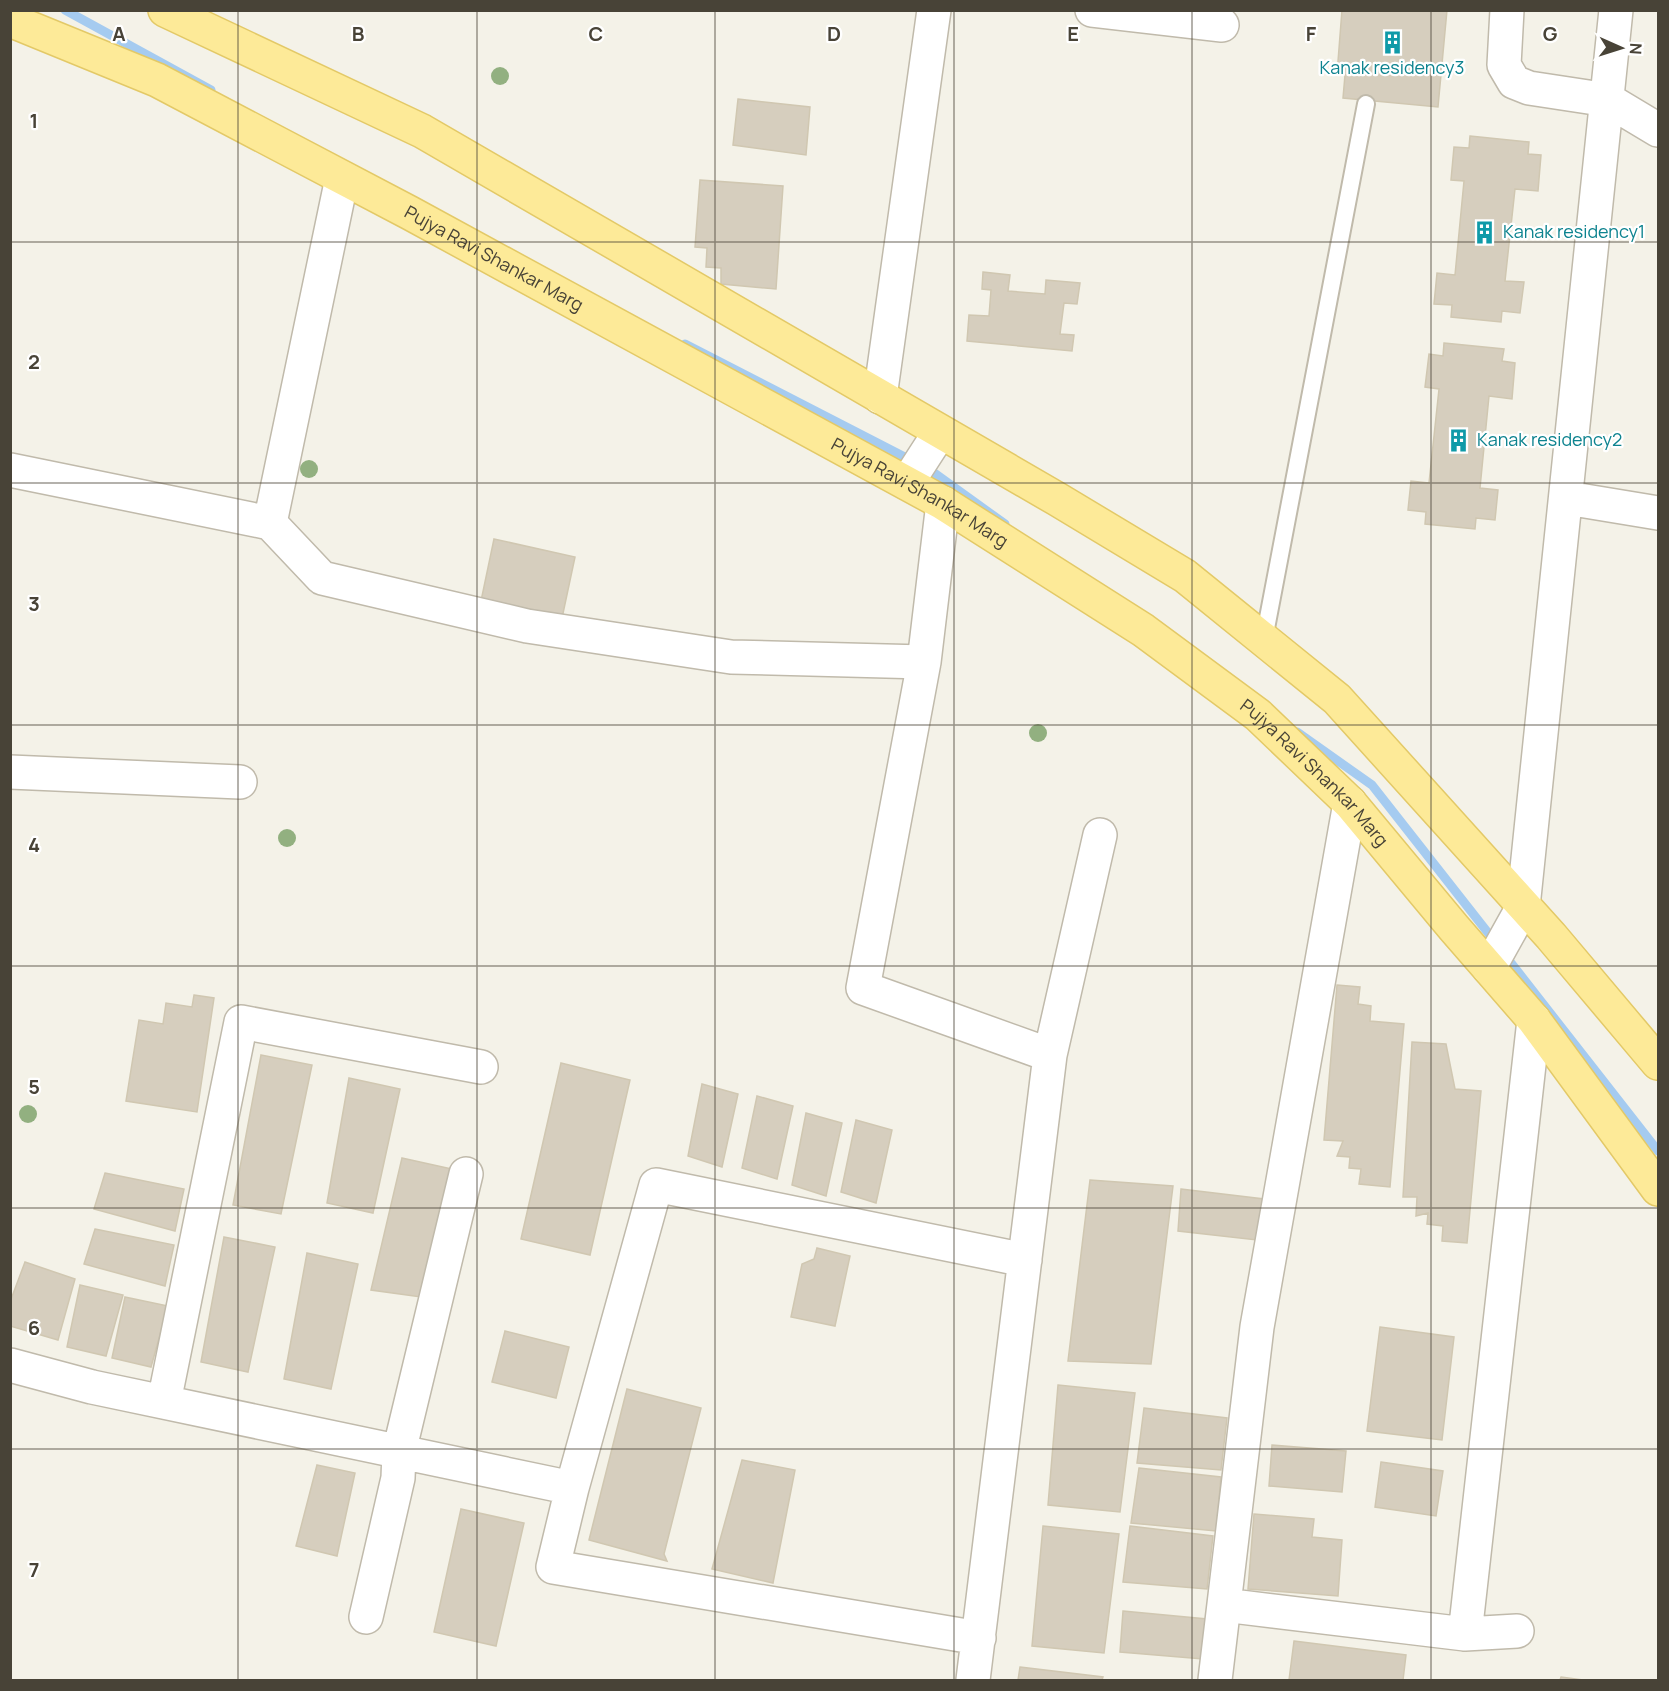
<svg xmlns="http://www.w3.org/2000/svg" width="1669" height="1691" viewBox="0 0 1669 1691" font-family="Manrope,sans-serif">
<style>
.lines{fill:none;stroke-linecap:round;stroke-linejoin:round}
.stream{stroke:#a5cbf0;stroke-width:9}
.building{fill:#d6cebe;stroke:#d0c7b1;stroke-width:1.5}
.service-casing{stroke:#c0baab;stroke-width:20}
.minor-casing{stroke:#c0baab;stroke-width:36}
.primary-casing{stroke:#e3c967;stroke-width:36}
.service{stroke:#fff;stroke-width:16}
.minor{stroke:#fff;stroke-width:33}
.primary{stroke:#fdea98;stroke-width:33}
.tree{fill:#92b080}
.grid{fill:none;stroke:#484337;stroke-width:1.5;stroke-opacity:0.55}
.labels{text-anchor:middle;stroke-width:4.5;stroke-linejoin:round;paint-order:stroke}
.culture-label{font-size:18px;fill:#0d838f;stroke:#fff;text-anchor:start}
.street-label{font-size:18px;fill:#484337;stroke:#fff}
.grid-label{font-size:20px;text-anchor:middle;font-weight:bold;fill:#484337;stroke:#fff;stroke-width:4.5;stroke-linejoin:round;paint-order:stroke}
</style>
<rect width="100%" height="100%" fill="#f4f2e8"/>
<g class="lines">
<path class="stream" d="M65,10L211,90
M685,344L930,470L1005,524
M1297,732L1372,785L1496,943
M1504,954L1658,1151"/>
</g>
<path class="building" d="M1342,10H1447L1438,107L1343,98L1345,75L1337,74Z
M738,99L810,107L806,155L733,145Z
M1470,136L1529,142L1528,154L1541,155L1538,191L1515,189L1505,281L1524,282L1520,313L1502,311L1501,322L1451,317L1452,305L1434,304L1437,273L1455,275L1464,181L1451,180L1454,147L1469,148Z
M700,180L783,186L776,289L721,284V268L706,267L707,248L695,247Z
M983,272L1010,275L1008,291L1045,294L1046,280L1080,283L1077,304L1064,303L1060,334L1074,335L1072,351L967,341L969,315L989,316L991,290L982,289Z
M1444,343L1504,349L1502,361L1515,363L1512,399L1489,396L1480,488L1498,490L1495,520L1476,518L1475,529L1425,524L1426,512L1408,510L1411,481L1429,483L1439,389L1425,387L1429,354L1443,356Z
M494,539L575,557L562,618L481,601Z
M1337,985L1360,987L1358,1004L1371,1006L1370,1021L1404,1024L1390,1187L1359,1184L1361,1169L1349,1168L1350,1157L1337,1156L1343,1141L1324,1140Z
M194,995L214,998L197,1112L126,1101L139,1020L163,1024L166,1003L192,1007Z
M1412,1042L1446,1044L1455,1089L1481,1091L1467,1243L1442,1241L1443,1226L1427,1224L1428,1213L1416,1216L1417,1197H1403Z
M261,1055L312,1065L281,1214L233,1205Z
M561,1063L630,1080L590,1255L521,1239Z
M349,1078L400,1089L373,1213L327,1203Z
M702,1084L738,1094L722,1167L688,1156Z
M757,1096L793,1106L777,1179L742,1168Z
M806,1113L842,1123L826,1196L792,1185Z
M856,1120L892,1130L876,1203L841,1192Z
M402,1158L452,1169L421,1297L371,1290Z
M105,1173L184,1189L175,1231L94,1209Z
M1090,1180L1173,1186L1151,1364L1068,1361Z
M1181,1189L1264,1199L1257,1240L1178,1231Z
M95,1229L174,1245L165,1286L84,1264Z
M224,1237L275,1247L248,1372L201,1362Z
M817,1248L850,1256L835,1326L791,1317L802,1264L814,1259Z
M307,1253L358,1264L331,1389L284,1379Z
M25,1262L75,1279L58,1340L10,1326V1302Z
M80,1285L123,1295L106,1356L67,1347Z
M125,1297L168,1306L151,1367L112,1358Z
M1380,1327L1454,1337L1442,1440L1367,1431Z
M505,1331L569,1347L556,1398L492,1382Z
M1058,1385L1135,1393L1120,1512L1048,1505Z
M627,1389L701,1408L664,1554L667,1561L589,1540Z
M1144,1408L1227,1418L1221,1470L1137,1463Z
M1272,1445L1346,1451L1342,1492L1269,1486Z
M742,1460L795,1470L773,1583L712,1569Z
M1381,1462L1443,1471L1436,1516L1375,1507Z
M317,1465L355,1473L337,1556L296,1546Z
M1139,1468L1221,1477L1216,1531L1131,1523Z
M461,1509L524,1523L496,1646L434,1632Z
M1254,1514L1314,1519L1312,1537L1342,1540L1338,1596L1248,1589Z
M1043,1526L1119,1534L1104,1653L1032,1646Z
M1130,1526L1213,1536L1207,1589L1123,1582Z
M1123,1611L1207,1619L1203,1659L1120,1652Z
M1294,1641L1406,1655L1403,1680H1289Z
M1020,1667L1103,1677L1102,1680H1018Z
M1561,1677L1583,1680H1560Z"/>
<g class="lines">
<defs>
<path id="service" d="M1264,639L1366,104"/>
<path id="minor" d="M1092,10L1222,25
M1507,10L1504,65L1514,82L1529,88L1608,100L1658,130
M880,397L934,10
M10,470L270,523L322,578L527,626L731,657L924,662
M907,483L940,432
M1567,498L1658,513
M943,503L924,662L863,988L1050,1055L973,1680
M270,523L342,178
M10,772L240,782
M1489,968L1523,907L1616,10
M1050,1055L1100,835
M10,1365L92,1387L572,1488
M164,1402L241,1022L481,1067
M1224,1605L1465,1634L1517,1631
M366,1617L398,1478L399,1452L466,1174
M1465,1634L1534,1020
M979,1638L553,1567L572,1488L656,1185L1025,1260
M1215,1680L1257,1327L1350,803"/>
<g id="primary">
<path d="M165,10L422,131L1057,499L1185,576L1337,699L1551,936L1658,1063"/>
<path id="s1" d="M10,20L157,80L410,213L943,503L1143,630L1258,715L1350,803L1454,928L1534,1020L1658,1189"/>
</g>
</defs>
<use href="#service" class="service-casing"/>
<use href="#minor" class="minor-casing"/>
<use href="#primary" class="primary-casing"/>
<use href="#service" class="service"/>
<use href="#minor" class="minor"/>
<use href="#primary" class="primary"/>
</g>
<g class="tree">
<circle cx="500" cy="76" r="9"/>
<circle cx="309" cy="469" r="9"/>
<circle cx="1038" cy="733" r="9"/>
<circle cx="287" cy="838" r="9"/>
<circle cx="28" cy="1114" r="9"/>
</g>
<path class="grid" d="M238,10V1680M477,10V1680M715,10V1680M954,10V1680M1192,10V1680M1431,10V1680M10,242H1658M10,483H1658M10,725H1658M10,966H1658M10,1208H1658M10,1449H1658"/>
<defs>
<symbol id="building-bare" viewBox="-9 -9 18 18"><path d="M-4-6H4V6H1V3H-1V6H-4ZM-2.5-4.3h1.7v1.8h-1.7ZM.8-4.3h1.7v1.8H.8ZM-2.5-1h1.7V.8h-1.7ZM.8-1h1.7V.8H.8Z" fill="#0f9aa8" stroke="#fff" stroke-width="2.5" paint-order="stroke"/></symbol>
</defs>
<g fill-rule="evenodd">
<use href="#building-bare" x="1376" y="26" width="33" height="33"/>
<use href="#building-bare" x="1468" y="216" width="33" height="33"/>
<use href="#building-bare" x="1442" y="424" width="33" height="33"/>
</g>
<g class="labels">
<g class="culture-label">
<text x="1392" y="74" text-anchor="middle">Kanak residency3</text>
<text x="1503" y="238">Kanak residency1</text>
<text x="1477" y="446">Kanak residency2</text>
</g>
<g class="street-label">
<text dy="6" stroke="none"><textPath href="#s1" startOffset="540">Pujya Ravi Shankar Marg</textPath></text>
<text dy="6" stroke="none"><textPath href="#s1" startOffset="1026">Pujya Ravi Shankar Marg</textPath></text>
<text dy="6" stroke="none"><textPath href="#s1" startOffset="1512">Pujya Ravi Shankar Marg</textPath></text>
</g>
</g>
<g class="grid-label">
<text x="119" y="41">A</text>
<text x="358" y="41">B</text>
<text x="596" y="41">C</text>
<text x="834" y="41">D</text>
<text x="1073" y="41">E</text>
<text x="1311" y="41">F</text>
<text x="1550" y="41">G</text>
<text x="34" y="128">1</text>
<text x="34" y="369">2</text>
<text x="34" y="611">3</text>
<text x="34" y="852">4</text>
<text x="34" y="1094">5</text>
<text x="34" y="1335">6</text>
<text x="34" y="1577">7</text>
</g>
<rect width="1669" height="1691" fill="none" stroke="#484337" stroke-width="24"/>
<g transform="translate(1621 48) rotate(93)" stroke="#ffffff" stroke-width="4.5" paint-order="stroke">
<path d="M0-4.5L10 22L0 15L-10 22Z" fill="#484337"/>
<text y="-9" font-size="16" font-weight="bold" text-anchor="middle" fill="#484337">N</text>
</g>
</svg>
